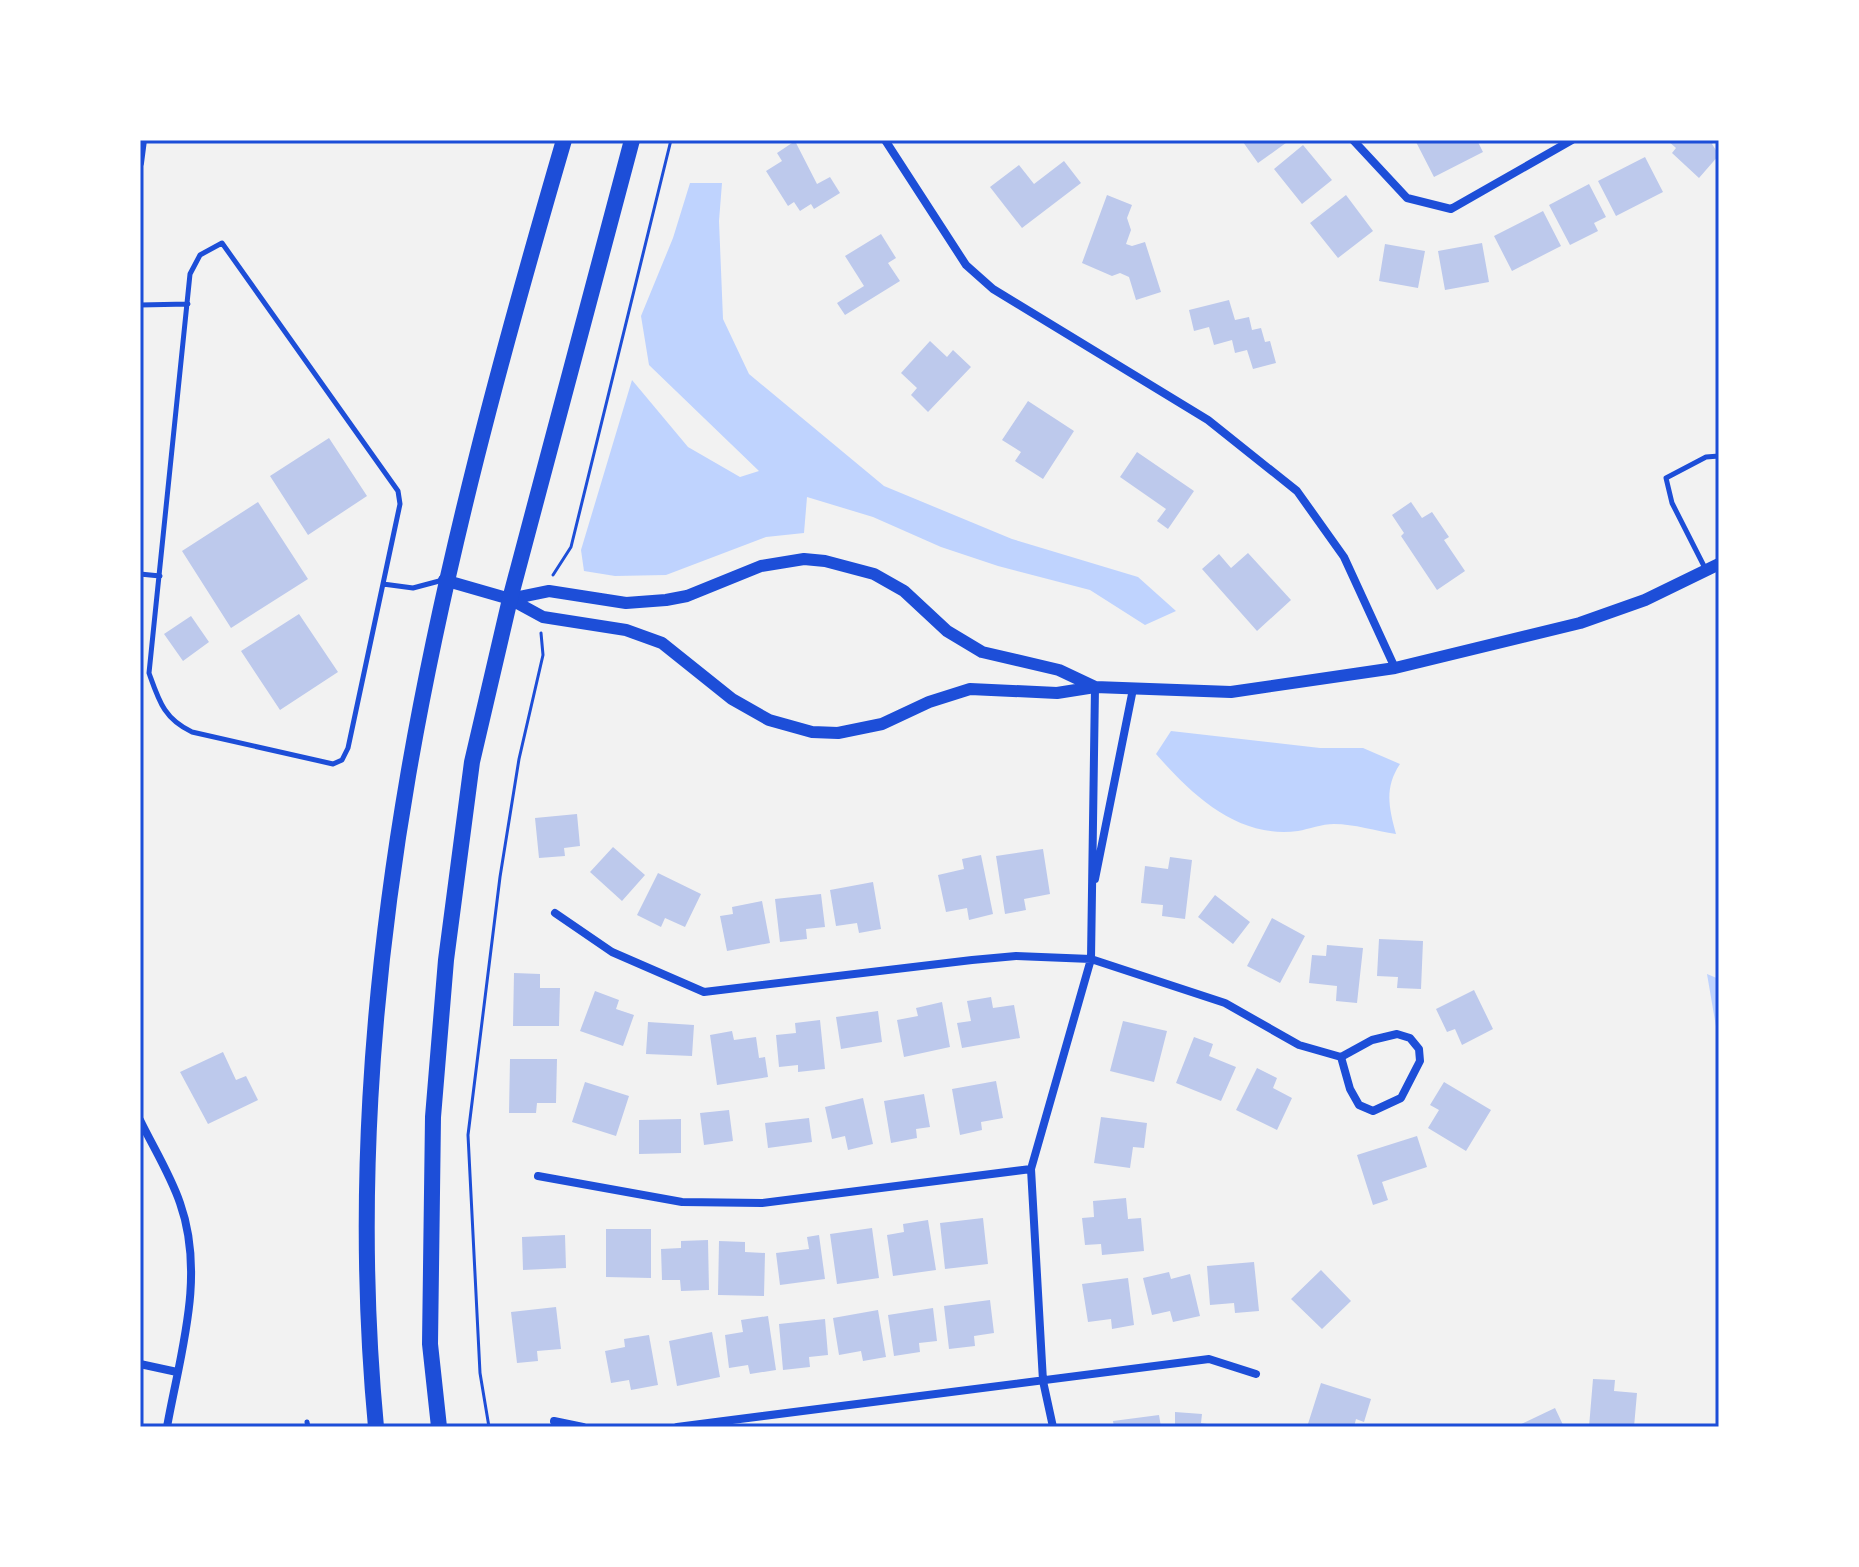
<svg xmlns="http://www.w3.org/2000/svg" width="1859" height="1567" viewBox="0 0 1859 1567" font-family="'Noto Serif',serif">
<style>
.water{fill:#bfd3fe}
.building{fill:#bdc9ec}
.lines{fill:none;stroke-linecap:round;stroke-linejoin:round}
.path{stroke:#1d4ed8;stroke-width:3}
.service{stroke:#1d4ed8;stroke-width:5}
.minor{stroke:#1d4ed8;stroke-width:8}
.tertiary{stroke:#1d4ed8;stroke-width:12}
.primary{stroke:#1d4ed8;stroke-width:16}
.neatline{fill:none;stroke:#1d4ed8;stroke-width:3}
</style>
<rect width="100%" height="100%" fill="#f2f2f2"/>
<path class="water" d="M690,183H722L719,221L723,319L749,374L884,486L1012,539L1138,577L1176,611L1145,625L1090,590L998,566L941,547L873,517L807,497L804,533L766,537L666,575L615,576L584,571L581,550L632,380L688,447L740,477L759,471L649,365L641,316L673,238Z
M1171,731L1320,748H1363L1400,764C1384,788 1389,808 1396,834C1376,831 1354,824 1334,824C1322,824 1309,829 1298,831C1238,839 1192,795 1156,754Z
M1707,974L1719,979V1044Z"/>
<path class="building" d="M1246,140H1290L1258,163L1243,142Z
M1415,140H1477L1483,152L1434,177Z
M1667,140H1716L1712,144L1719,155L1699,178L1672,153L1676,148Z
M795,141L817,184L830,177L840,193L814,209L811,204L800,211L794,202L788,206L766,171L782,161L777,153Z
M1303,145L1332,180L1302,204L1274,169Z
M1645,157L1663,192L1616,216L1598,181Z
M1064,161L1081,183L1022,228L990,187L1019,165L1034,184Z
M1589,184L1606,217L1594,223L1598,231L1570,245L1549,205Z
M1107,195L1132,205L1127,218L1131,230L1126,244L1132,246L1145,242L1161,292L1136,300L1129,277L1120,273L1112,276L1082,263Z
M1346,195L1373,231L1338,258L1310,223Z
M1543,211L1561,246L1512,271L1494,236Z
M881,234L896,258L888,263L900,281L845,315L837,303L864,286L845,256Z
M1482,243L1489,282L1445,290L1438,251Z
M1385,244L1425,251L1418,288L1379,281Z
M1229,300L1235,320L1249,317L1252,330L1261,328L1265,342L1270,341L1276,363L1253,369L1247,350L1235,353L1232,340L1214,345L1209,327L1194,331L1189,310Z
M930,341L947,357L953,350L971,367L928,412L911,395L917,388L901,373Z
M1028,401L1074,431L1043,479L1015,461L1021,452L1002,440Z
M329,438L367,496L308,535L270,476Z
M1137,452L1194,491L1168,529L1157,521L1166,509L1120,477Z
M258,502L308,579L231,628L182,551Z
M1411,502L1422,518L1432,512L1449,537L1444,540L1465,571L1437,590L1401,536L1404,533L1392,515Z
M1248,553L1291,600L1257,631L1202,569L1219,554L1231,568Z
M299,614L338,672L280,710L241,651Z
M191,616L209,642L183,661L164,634Z
M577,814L580,846L564,848L565,856L539,858L535,818Z
M613,847L645,875L622,901L590,872Z
M1043,849L1050,894L1024,899L1026,910L1005,914L996,856Z
M981,855L993,914L969,920L967,908L946,912L938,875L964,869L962,859Z
M1170,857L1192,860L1185,919L1162,916L1163,905L1141,903L1145,866L1168,869Z
M658,873L701,894L685,927L665,918L661,927L637,915Z
M873,882L881,929L859,933L857,923L836,926L830,890Z
M821,894L825,927L806,929L807,939L780,942L775,899Z
M1215,895L1250,922L1233,944L1198,917Z
M762,901L770,943L727,951L720,916L733,914L732,907Z
M1272,918L1305,936L1280,983L1247,966Z
M1379,939L1423,941L1421,989L1397,988L1398,977L1377,976Z
M1327,945L1363,948L1357,1003L1336,1001L1337,986L1309,983L1312,955L1326,956Z
M514,973L540,974V988H560L559,1026H513Z
M1474,990L1493,1029L1462,1045L1455,1029L1447,1032L1436,1009Z
M595,991L619,1000L616,1009L634,1015L623,1046L580,1031Z
M991,997L993,1008L1014,1005L1020,1038L962,1048L957,1023L971,1021L967,1001Z
M942,1002L950,1047L904,1057L897,1020L918,1016L916,1008Z
M878,1011L882,1042L841,1049L836,1017Z
M820,1020L825,1069L798,1072V1065L779,1067L776,1035L796,1033L795,1023Z
M1123,1021L1167,1031L1154,1082L1110,1071Z
M648,1022L694,1025L692,1056L646,1054Z
M732,1031L734,1040L756,1037L759,1058L765,1057L768,1077L717,1085L710,1035Z
M1194,1037L1213,1044L1209,1056L1236,1067L1221,1101L1176,1083Z
M223,1052L236,1080L246,1076L258,1100L208,1124L180,1072Z
M510,1059H557L556,1103H537L536,1113H509Z
M1257,1068L1277,1078L1273,1088L1292,1098L1277,1130L1236,1110Z
M996,1081L1003,1118L981,1122L982,1130L960,1135L952,1089Z
M585,1082L629,1096L616,1136L572,1122Z
M1444,1082L1491,1110L1466,1151L1428,1128L1439,1110L1430,1105Z
M924,1094L930,1127L916,1129L917,1138L891,1143L884,1101Z
M863,1098L873,1144L848,1150L845,1136L832,1139L825,1107Z
M729,1110L733,1141L704,1145L700,1113Z
M1101,1117L1147,1123L1144,1148L1133,1147L1130,1168L1094,1163Z
M809,1118L812,1142L768,1148L765,1123Z
M681,1119V1153L639,1154V1120Z
M1417,1136L1427,1167L1382,1182L1388,1200L1373,1205L1357,1155Z
M1126,1198L1128,1219L1141,1218L1144,1251L1102,1255L1101,1244L1085,1245L1082,1218L1094,1217L1093,1201Z
M983,1218L988,1264L945,1269L940,1223Z
M928,1220L936,1270L893,1276L887,1235L904,1232L903,1224Z
M872,1228L879,1278L837,1284L830,1234Z
M606,1229H651V1278L606,1277Z
M565,1235L566,1268L523,1270L522,1237Z
M819,1235L825,1279L780,1285L776,1253L809,1249L807,1237Z
M708,1240L709,1290L681,1291L680,1280H662L661,1249L681,1248V1241Z
M719,1241L745,1242V1252L765,1253L764,1296L718,1295Z
M1254,1262L1259,1311L1235,1313L1234,1303L1210,1305L1207,1266Z
M1321,1270L1351,1301L1322,1329L1291,1299Z
M1169,1272L1171,1279L1190,1274L1200,1316L1173,1322L1170,1311L1152,1315L1143,1278Z
M1128,1278L1134,1325L1112,1329L1111,1319L1088,1322L1082,1284Z
M990,1300L994,1333L974,1336L975,1346L949,1349L944,1306Z
M556,1307L561,1349L537,1351L538,1361L517,1363L511,1312Z
M933,1308L937,1341L919,1343L920,1352L894,1356L888,1315Z
M878,1310L886,1357L863,1361L861,1351L839,1355L833,1318Z
M768,1316L776,1370L750,1374L748,1365L729,1368L725,1335L743,1332L741,1320Z
M825,1319L828,1355L809,1357L810,1367L783,1370L779,1324Z
M712,1332L720,1377L677,1386L669,1341Z
M649,1335L658,1385L631,1390L629,1380L611,1383L605,1351L625,1347L624,1339Z
M1593,1379L1615,1380L1614,1391L1637,1393L1634,1427H1589Z
M1321,1383L1371,1399L1364,1422L1356,1419L1354,1427H1307Z
M1555,1408L1564,1427H1515Z
M1175,1412L1202,1414L1201,1423L1226,1427H1175Z
M1159,1415L1161,1427H1114L1113,1421Z"/>
<g class="lines">
<path class="path" d="M553,575L571,547L671,140
M489,1427L480,1373L468,1135L500,877L519,759L543,655L541,633"/>
<path class="service" d="M222,243L398,491L400,504L348,748L342,760L333,764L192,732C164,719 159,701 149,673L190,274L200,255Z
M140,305L188,304
M1706,570L1672,503L1666,478L1706,457L1719,456
M140,574L160,576
M383,584L413,588L443,580
M307,1422L308,1427"/>
<path class="minor" d="M885,140L966,265L993,289L1208,420L1297,491L1344,557L1395,668
M1353,140L1407,198L1451,209L1572,140
M140,163L143,140
M1095,879L1133,689
M555,913L612,952L704,992L972,960L1016,956L1091,959L1225,1003L1299,1045L1341,1057
M1397,1034L1410,1038L1419,1049L1420,1061L1401,1098L1373,1111L1359,1105L1350,1089L1341,1057L1372,1040Z
M140,1120C153,1147 170,1174 180,1203C206,1276 180,1354 167,1427
M538,1176L682,1202L762,1203L1031,1169
M140,1364L177,1372
M554,1421L583,1427
M677,1427L1209,1359L1256,1374
M1053,1427L1043,1381L1031,1169L1091,959L1095,687"/>
<path class="tertiary" d="M444,580L510,599L543,617L626,630L662,643L732,699L769,720L812,732L838,733L882,724L929,702L970,689L1057,693L1095,687L1231,692L1395,668L1580,623L1645,600L1719,564
M510,599L549,591L626,603L666,600L687,596L761,566L804,559L825,561L874,574L904,591L947,631L982,652L1059,670L1095,687"/>
<path class="primary" d="M376,1427C334,984 441,561 564,140
M439,1427L430,1344L433,1117L446,960L472,762L510,599L632,140"/>
</g>
<rect width="1859" height="1567" fill="none" stroke="#ffffff" stroke-width="284"/>
<rect x="142" y="142" width="1575" height="1283" class="neatline"/>
</svg>
